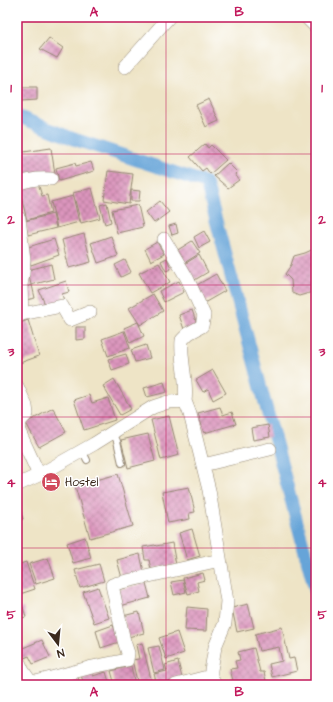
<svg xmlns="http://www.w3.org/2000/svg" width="333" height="702" viewBox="0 0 333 702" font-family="'Architects Daughter',sans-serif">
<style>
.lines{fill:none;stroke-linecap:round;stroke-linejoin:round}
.canal{stroke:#66a4d8;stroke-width:13}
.building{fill:url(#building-cross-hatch)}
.lane-casing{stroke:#948772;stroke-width:8}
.street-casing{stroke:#948772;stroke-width:14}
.lane{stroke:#fff;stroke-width:6}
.street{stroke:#fff;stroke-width:13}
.grid{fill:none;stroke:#c2185b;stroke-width:1;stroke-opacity:0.55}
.labels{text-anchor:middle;stroke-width:3;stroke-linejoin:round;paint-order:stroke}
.poi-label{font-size:12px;fill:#3b2a1e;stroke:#fff;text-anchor:start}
.neatline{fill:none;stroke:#c2185b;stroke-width:1.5}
.grid-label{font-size:13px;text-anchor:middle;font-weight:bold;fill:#c2185b}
</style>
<defs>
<pattern id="building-cross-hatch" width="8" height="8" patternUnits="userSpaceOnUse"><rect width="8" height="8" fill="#dc95bd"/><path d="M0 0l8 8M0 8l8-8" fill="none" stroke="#b47a99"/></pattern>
</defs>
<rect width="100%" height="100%" fill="#fff"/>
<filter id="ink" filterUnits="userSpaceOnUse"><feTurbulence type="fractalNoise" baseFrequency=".025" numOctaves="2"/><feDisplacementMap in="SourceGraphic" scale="8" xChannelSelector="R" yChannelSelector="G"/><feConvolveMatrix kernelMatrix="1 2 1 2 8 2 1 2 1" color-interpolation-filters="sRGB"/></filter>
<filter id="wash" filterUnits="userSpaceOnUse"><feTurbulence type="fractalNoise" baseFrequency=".012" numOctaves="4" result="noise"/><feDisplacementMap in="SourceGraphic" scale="16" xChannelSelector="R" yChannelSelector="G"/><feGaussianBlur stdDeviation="0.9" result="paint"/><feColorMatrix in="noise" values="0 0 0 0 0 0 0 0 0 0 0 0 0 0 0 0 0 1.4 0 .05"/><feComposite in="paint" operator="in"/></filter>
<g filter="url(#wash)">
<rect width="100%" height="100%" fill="#eee4c6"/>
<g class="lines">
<path class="canal" d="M17,116L74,139L206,183L316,593"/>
</g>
<g id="blocks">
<path class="building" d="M49,38L63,48L57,58L40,49Z
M21,87H37V100L21,101Z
M209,99L219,121L206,127L196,105Z
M205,144L208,148L211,145L226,160L210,174L206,168L202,171L190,157Z
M51,148L55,174L17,179V153Z
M91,162L94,171L59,181L56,168L75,163L76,166Z
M228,163L237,172L235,174L239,180L228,188L214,176Z
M108,171L133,174L129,204L104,200Z
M38,183L42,196L47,195L51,213L27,220L19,189Z
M92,188L100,218L81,223L73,193Z
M131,190L140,191L139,201H131Z
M73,196L79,222L57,228L51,202Z
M160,201L169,212L154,223L146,212Z
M107,203L111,222L105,224L100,205Z
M138,205L143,227L117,233L112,210Z
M53,214L56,228L28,235L25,221Z
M176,224L178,233L172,235L169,226Z
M204,231L210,242L199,248L194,237Z
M84,234L91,262L69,268L62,240Z
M111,236L118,256L98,263L91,243Z
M54,239L59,255L31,265L25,248Z
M192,241L200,253L181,265L173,253Z
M157,242L164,254L151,261L145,249Z
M316,248V291L299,296L292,293L291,280L285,274L291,265L294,256L305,253Z
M199,255L208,272L193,281L183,265Z
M167,258L171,269L166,271L161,261Z
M125,260L131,272L121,277L115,265Z
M159,263L170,282L150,293L139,273Z
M51,264L54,279L31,285L28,270Z
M216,274L225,291L204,303L195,286Z
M66,281L69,292L62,294L64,301L46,307L39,290Z
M179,281L184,292L164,302L159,291Z
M32,285L35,298L26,300L23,288Z
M153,294L163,311L140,325L129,308Z
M192,310L198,327L185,332L179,315Z
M28,320L39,356L17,364V324Z
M138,322L144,336L130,343L124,328Z
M76,327H85V339L76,340Z
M124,331L130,348L108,356L102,339Z
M146,345L150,358L135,362L131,350Z
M126,354L129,364L112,370L108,359Z
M213,370L226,393L213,400L208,389L203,392L196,380Z
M114,379L131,409L120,415L103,386Z
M164,382L167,392L147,397L144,388Z
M89,395L92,403L108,398L115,420L84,430L74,400Z
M220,407L223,415L232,412L236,424L204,433L198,413Z
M53,408L66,432L39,447L26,423Z
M169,416L179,455L161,460L151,420Z
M268,425L270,437L253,440L251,428Z
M148,434L155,461L128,468L121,440Z
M118,474L133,526L90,538L75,486Z
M189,487L195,512L189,513L190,519L168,523L162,492Z
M17,502L23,519L17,521Z
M192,529L200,556L187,560L179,533Z
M85,537L91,558L73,563L67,543Z
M172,543L176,565L151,569L149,560H145L143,547L155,545L156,546Z
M140,554L144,572L122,578L117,560Z
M48,558L55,578L36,584L29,564Z
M26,562L35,589L17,595V565Z
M99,564L104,581L80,588L75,570Z
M203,573L205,580L197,582L199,591L188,594L183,578Z
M183,580L186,592L174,595L171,582Z
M146,583L150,598L120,606L116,590Z
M98,587L109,618L94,623L83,592Z
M248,604L254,628L237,632L232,608Z
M23,607L26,617L17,619V608Z
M187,607L207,609L206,631L185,630Z
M139,612L144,633L128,637L123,616Z
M113,625L119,642L101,648L96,631Z
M282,627L289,659L294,658L297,671L272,677L269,664L282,661L279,647L259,651L255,634Z
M177,632L184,653L166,659L159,638Z
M42,640L50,657L33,664L29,656L22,659L18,650Z
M142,643L152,683L145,685H138L132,660L139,659L136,645Z
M159,646L165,670L154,673L148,648Z
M254,648L260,672H264L267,685H234L230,669L237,668L235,661L240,660L238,652Z
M178,661L182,678L157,685L154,674L167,671L165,665Z
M131,666L135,685H115L111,671Z
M93,672V676L106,672L110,685H84L81,675Z
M77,675L81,685H61L60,681Z"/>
</g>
</g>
<g filter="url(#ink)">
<use href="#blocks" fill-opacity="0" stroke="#948772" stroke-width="1"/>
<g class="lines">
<defs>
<path id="lane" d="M113,432L117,441L122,463
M82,450L87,460"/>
<path id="street" d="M306,17L316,27
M125,67L169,17
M17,184C27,180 40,178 51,179
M17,218H19L24,260L23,274L21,285L22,314
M164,239L187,278L204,315L202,326L189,333L182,340C180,361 188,382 185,401
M17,317L22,314L62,306L70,320L90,312
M17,386L26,406L27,414L21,420L18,429L39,475
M203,465L270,449
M17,485L39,475L94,444L153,407L168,402L185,401L190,414L209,490L227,601L225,623L215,647L211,670V676L215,685
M17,658L23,671L30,681L36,682L92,667L127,660L128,653L124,641L112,585L118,583L220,560
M176,685L211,676"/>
</defs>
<use href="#lane" class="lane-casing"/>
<use href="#street" class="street-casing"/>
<use href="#lane" class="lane"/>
<use href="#street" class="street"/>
</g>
</g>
<path class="grid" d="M166,17V685M17,154H316M17,285H316M17,417H316M17,548H316"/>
<defs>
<symbol id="hotel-disc" viewBox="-11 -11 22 22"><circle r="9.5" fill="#d1495b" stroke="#fff"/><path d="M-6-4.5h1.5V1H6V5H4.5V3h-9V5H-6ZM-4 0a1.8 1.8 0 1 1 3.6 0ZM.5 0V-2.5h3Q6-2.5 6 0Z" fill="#fff"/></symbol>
</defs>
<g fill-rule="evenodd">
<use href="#hotel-disc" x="40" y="471" width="22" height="22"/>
</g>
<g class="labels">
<g class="poi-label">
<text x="65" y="486">Hostel</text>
</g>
</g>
<rect width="333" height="702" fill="none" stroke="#fff" stroke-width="44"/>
<g transform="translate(58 644) rotate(164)" stroke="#ffffff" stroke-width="3" paint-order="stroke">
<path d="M0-3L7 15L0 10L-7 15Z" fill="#3b2a1e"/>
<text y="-6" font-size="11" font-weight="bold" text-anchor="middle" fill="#3b2a1e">N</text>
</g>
<rect x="22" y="22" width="289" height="658" class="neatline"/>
<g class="grid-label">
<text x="94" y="16">A</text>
<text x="239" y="16">B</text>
<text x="11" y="92">1</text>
<text x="322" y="92">1</text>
<text x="11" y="224">2</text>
<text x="322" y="224">2</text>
<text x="11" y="356">3</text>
<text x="322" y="356">3</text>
<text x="11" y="487">4</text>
<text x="322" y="487">4</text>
<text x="11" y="619">5</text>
<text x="322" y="619">5</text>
<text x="94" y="696">A</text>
<text x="239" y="696">B</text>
</g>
</svg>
